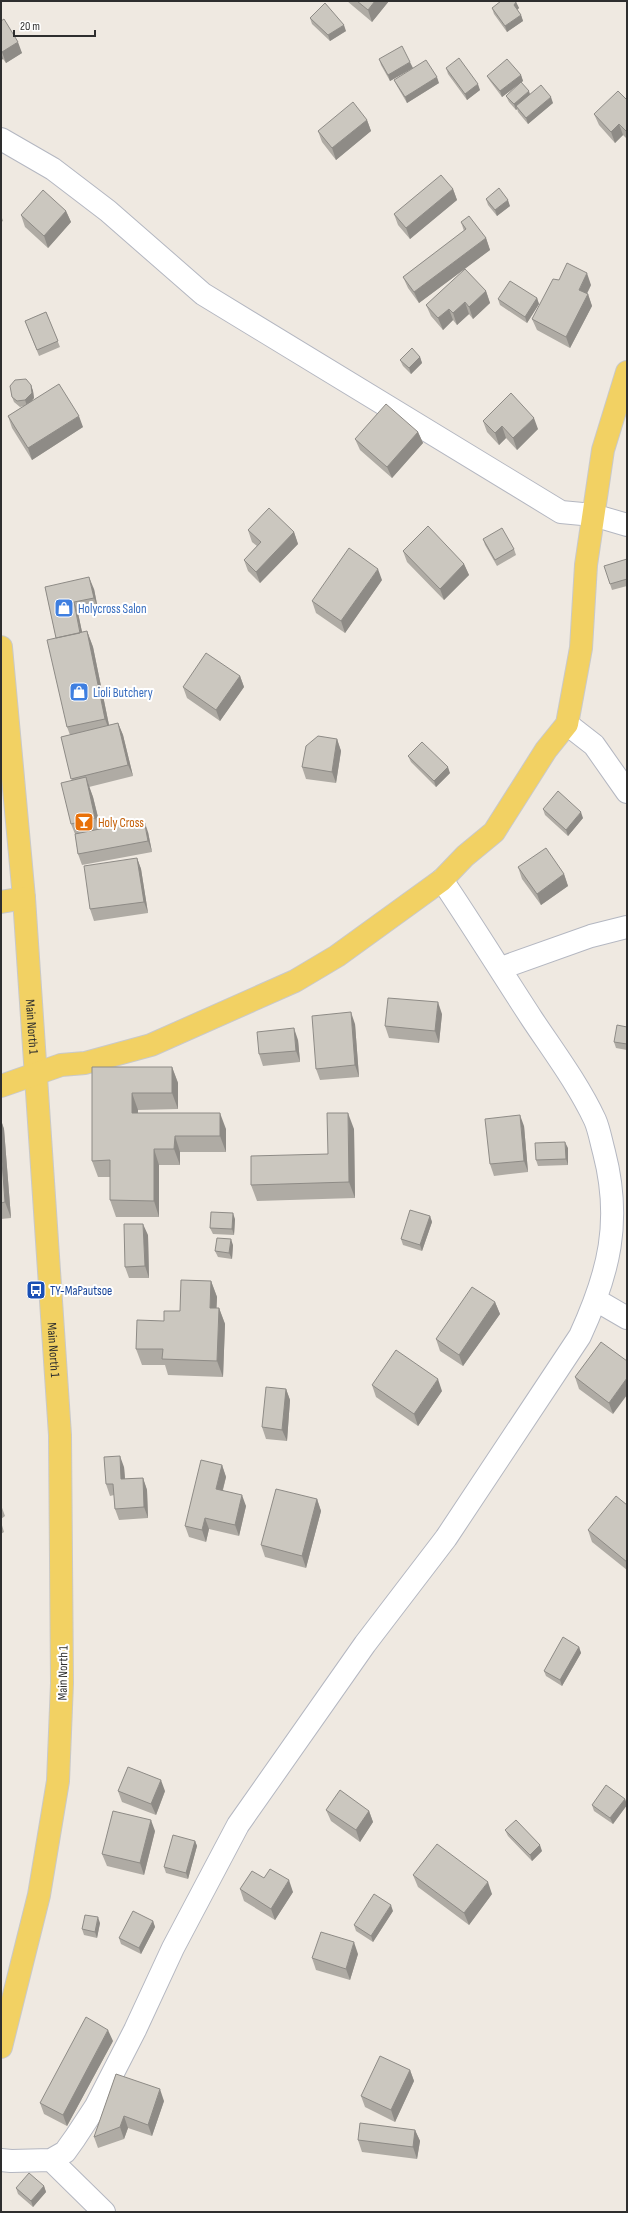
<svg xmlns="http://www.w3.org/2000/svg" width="628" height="2213" viewBox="0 0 628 2213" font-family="'Sofia Sans Condensed',sans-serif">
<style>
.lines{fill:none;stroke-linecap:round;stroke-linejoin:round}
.minor-casing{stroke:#b4b7c1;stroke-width:24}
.major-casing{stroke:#c9c9c9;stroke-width:24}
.minor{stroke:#fff;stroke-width:22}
.major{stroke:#f2d163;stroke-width:22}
.wall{fill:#afaba4}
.shaded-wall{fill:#8e8b86}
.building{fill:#cbc7bf;stroke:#8e8b86}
.labels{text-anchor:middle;stroke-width:4;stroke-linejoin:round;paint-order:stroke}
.shop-label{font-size:13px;fill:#366cbe;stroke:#fff;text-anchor:start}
.food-label{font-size:13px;fill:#c56008;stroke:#fff;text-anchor:start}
.street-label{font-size:13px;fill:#2e2e2e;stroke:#fff}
.transit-label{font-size:13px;fill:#164399;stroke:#fff;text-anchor:start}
</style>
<rect width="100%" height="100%" fill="#efe9e1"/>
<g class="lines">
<defs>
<path id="minor" d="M1,139L53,169L108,211L203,294L561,512L593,515L627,525
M567,724L594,745L627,792
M501,968L591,936L627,927
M596,1300L627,1318
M1,2160L11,2161L51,2160L65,2152L75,2138L96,2106L135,2030L173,1948L238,1825L365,1644L446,1538L580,1336C609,1273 622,1221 604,1152C601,1141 599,1129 595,1120C578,1084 554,1052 532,1019C502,973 473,926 442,880
M51,2160L104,2212"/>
<g id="major">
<path id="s1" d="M1,647L24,898L60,1435L62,1683L58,1781L39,1895L1,2047"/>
<path d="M1,902L24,898"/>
<path d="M1,1086L61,1065L85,1063L151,1045L295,981L337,956L442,880L465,856L494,832L546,750L567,724L581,648L586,565L603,450L627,372"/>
</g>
</defs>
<use href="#minor" class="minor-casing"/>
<use href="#major" class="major-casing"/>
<use href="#minor" class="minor"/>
<use href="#major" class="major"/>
</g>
<path class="wall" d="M347,1H389L372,22Z
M516,2L519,8L517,10L521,15L523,21L507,32L494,14L492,8Z
M310,18L346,31L330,41L312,24Z
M1,21L22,53L6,63L3,59L1,60Z
M379,59L413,68L390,81L381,65Z
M446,68L480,90L467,100L448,74Z
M521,75L523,81L502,97L490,81L487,76Z
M394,80L439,83L407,103L397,86Z
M530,94L553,103L528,124L518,112L517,109L516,110L509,102L506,96Z
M627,100V139L623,135L615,143L599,125L594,114Z
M367,120L371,131L336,160L322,142L318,131Z
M453,189L457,200L410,239L398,225L394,214Z
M486,199L510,206L497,216L488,205Z
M66,211L71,222L48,248L25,227L21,215Z
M1,215L3,221L1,222Z
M461,222L486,238L490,250L419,303L408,288L403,277L464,231Z
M591,285L587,294H588L592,306L570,348L537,330L532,319Z
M486,291L490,303L473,319L469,314L457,325L453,320L443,330L431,316L426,305Z
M537,298L539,304L527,323L500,305L498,299Z
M46,312L60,347L39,356L25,321Z
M420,357L422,363L411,374L403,366L400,360Z
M31,385L33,391L34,398L31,402L83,427L32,460L12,428L8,416L24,406L20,407L14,402L12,397Z
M483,421L538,429L517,450L506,438L499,445L487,432Z
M418,432L423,443L392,478L360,450L355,439Z
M248,530L294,532L298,544L260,583L248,571L244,560L257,546L252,542Z
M483,539L514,549L516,555L497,566L485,545Z
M403,551L464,564L469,575L444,600L407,562Z
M627,559V586L612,590L610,584Z
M382,580L345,633L316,613L312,601Z
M45,587L94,589L98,609L78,613L82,632L87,631L93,647L109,725L118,723L123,735L133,776L89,787L93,797L101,829L148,832L152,852L82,865L78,854L75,834L71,824L72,780L61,737L70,735L67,727L56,638Z
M240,676L244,687L220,721L187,698L183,687Z
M337,739L341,751L336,783L306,779L302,767Z
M408,756L450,773L436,787L411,762Z
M543,809L583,818L568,836L545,815Z
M137,858L141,869L148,913L94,921L90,909Z
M518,867L564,874L568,886L541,905L522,879Z
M442,1014L439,1043L389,1038L385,1026Z
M355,1024L359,1077L320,1080L316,1069Z
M627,1027V1050L616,1048L614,1042Z
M298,1040L300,1062L263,1066L259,1054Z
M92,1067H172L178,1083V1109L138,1110V1113L226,1129V1152H180V1165H159V1217H116L110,1200V1177H98L92,1161Z
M1,1120L4,1129L11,1218L1,1219Z
M524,1126L528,1172L494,1176L490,1164Z
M354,1129L355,1198L257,1201L251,1185L328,1154Z
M568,1148V1165L538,1166L536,1160Z
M430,1216L432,1222L422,1251L403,1245L401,1239Z
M235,1219L234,1235L213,1234L210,1228Z
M148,1235L149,1278H129L125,1267Z
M233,1245L232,1259L218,1257L215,1251Z
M211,1281L217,1297L216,1308H219L225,1324L223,1377L168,1375L165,1365H142L136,1349L164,1321L180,1311Z
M495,1302L500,1314L463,1366L440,1351L436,1339Z
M601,1342L613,1414L579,1389L575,1377Z
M372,1385L442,1391L418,1426L376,1397Z
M286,1389L290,1400L287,1441L266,1439L262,1427Z
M222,1465L226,1477L223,1490L246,1506L239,1536L209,1529L206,1542L189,1537L185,1526Z
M124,1467L125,1479L143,1478L147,1490L148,1518L119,1520L115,1509L114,1495L110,1496L106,1484Z
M317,1499L321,1511L306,1568L265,1557L261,1545Z
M1,1505L5,1516L1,1519Z
M627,1505V1570L592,1542L588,1530Z
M1,1522L4,1532L1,1534Z
M579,1647L581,1653L562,1686L546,1676L544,1671Z
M118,1791H165L156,1815L122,1802Z
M625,1799L627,1805L613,1824L594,1811L592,1805Z
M326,1810L369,1811L373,1822L360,1842L331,1821Z
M505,1830L542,1851L532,1861L508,1836Z
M155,1831L144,1875L107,1866L102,1854Z
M195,1841L197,1846L188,1879L166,1873L164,1867Z
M413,1875L492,1894L469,1925L418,1887Z
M264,1878L293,1892L275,1920L244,1901L240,1889Z
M393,1911L373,1942L356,1931L354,1925Z
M153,1921L155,1927L141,1954L121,1944L119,1938Z
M100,1923L97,1938L84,1935L82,1929Z
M358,1954L350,1980L316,1970L312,1958Z
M113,2041L67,2126L44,2114L40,2103Z
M410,2070L414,2081L395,2122L365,2107L361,2096Z
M116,2074L164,2101L152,2136L128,2128L124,2139L98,2148L94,2137Z
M415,2130L420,2141L417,2159L362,2152L358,2140Z
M44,2186L46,2192L33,2207L18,2194L16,2188Z"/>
<path class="shaded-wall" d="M375,1H389L372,22L368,10Z
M516,2L519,8L516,11L514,5Z
M521,15L523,21L507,32L505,26Z
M344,25L346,31L330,41L328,35Z
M18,42L22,53L6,63L2,52Z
M1,52L3,59L1,60Z
M410,62L413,68L390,81L388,75Z
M521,75L523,81L502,97L500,91Z
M437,77L439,83L407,103L405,97Z
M478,84L480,90L467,100L465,94Z
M529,91L531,97L516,106L517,109L516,110L514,104Z
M551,97L553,103L528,124L526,118Z
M367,120L371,131L336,160L332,148Z
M619,124L623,135L615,143L611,132Z
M453,189L457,200L410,239L406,228Z
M508,200L510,206L497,216L495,210Z
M66,211L71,222L48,248L44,236Z
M486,238L490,250L419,303L414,292Z
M587,273L591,285L583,301L579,290Z
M486,291L490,303L473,319L469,307Z
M588,294L592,306L570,348L566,337Z
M537,298L539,304L527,323L525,317Z
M465,302L469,314L457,325L453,313Z
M449,309L453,320L443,330L438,318Z
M420,357L422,363L411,374L409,368Z
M31,385L33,391L34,398L27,406L25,400Z
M79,416L83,427L32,460L28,448Z
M534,418L538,429L517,450L513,438Z
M502,426L506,438L499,445L495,433Z
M418,432L423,443L392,478L387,467Z
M294,532L298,544L260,583L256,572Z
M464,564L469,575L444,600L440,589Z
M378,569L382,580L345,633L341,621Z
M89,577L94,589L98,609L94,598Z
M74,602L78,613L85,646L81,635Z
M87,631L93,647L111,735L105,719Z
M240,676L244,687L220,721L216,710Z
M118,723L123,735L133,776L128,765Z
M337,739L341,751L336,783L332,772Z
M448,767L450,773L436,787L434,781Z
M86,777L93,797L103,838L95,818Z
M581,812L583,818L568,836L566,830Z
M144,820L148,832L152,852L148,841Z
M137,858L141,869L148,913L144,902Z
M564,874L568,886L541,905L537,894Z
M438,1002L442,1014L439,1043L435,1031Z
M351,1012L355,1024L359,1077L355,1065Z
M294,1028L298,1040L300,1062L296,1051Z
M172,1067L178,1083V1109L172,1093Z
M132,1093L138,1110L137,1129L132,1113Z
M220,1113L226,1129V1152L220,1136Z
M348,1113L354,1129L355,1198L349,1182Z
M520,1115L524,1126L528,1172L524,1161Z
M1,1120L4,1129L11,1218L5,1202L1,1148Z
M175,1136L180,1152V1165L174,1149Z
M565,1142L568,1148V1165L566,1159Z
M154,1149L159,1165V1217L154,1201Z
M233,1213L235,1219L234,1235L232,1229Z
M430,1216L432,1222L422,1251L420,1245Z
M143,1224L148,1235L149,1278L145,1266Z
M231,1239L233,1245L232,1259L229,1253Z
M211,1281L217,1297L216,1324L210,1308Z
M495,1302L500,1314L463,1366L459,1355Z
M219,1308L225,1324L223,1377L217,1361Z
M627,1378V1395L613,1414L609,1403Z
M438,1379L442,1391L418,1426L414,1414Z
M286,1389L290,1400L287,1441L282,1430Z
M120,1456L124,1467L126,1491L121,1479Z
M222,1465L226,1477L220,1500L216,1489Z
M143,1478L147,1490L148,1518L144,1507Z
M242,1495L246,1506L239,1536L235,1525Z
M317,1499L321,1511L306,1568L302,1556Z
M205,1518L209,1529L206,1542L202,1530Z
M579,1647L581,1653L562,1686L560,1680Z
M161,1780L165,1791L156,1815L151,1804Z
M625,1799L627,1805L613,1824L610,1818Z
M369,1811L373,1822L360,1842L356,1830Z
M151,1820L155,1831L144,1875L140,1863Z
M195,1841L197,1846L188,1879L186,1873Z
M540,1845L542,1851L532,1861L530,1855Z
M289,1880L293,1892L275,1920L271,1909Z
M488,1882L492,1894L469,1925L464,1913Z
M391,1905L393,1911L373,1942L371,1936Z
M98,1917L100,1923L97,1938L95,1932Z
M153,1921L155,1927L141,1954L139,1948Z
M354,1942L358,1954L350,1980L346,1969Z
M108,2030L113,2041L67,2126L63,2115Z
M410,2070L414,2081L395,2122L391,2110Z
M160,2089L164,2101L152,2136L148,2125Z
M124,2116L128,2128L124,2139L120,2127Z
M415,2130L420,2141L417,2159L413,2147Z
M44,2186L46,2192L33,2207L31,2201Z"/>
<path class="building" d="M357,1H375L368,10Z
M501,1H516V2L514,5L521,15L505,26L492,8Z
M325,3L344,25L328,35L310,18Z
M4,19L18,42L2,52L1,50V21Z
M402,46L410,62L388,75L379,59Z
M459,58L478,84L465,94L446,68Z
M507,59L521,75L500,91L487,76Z
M426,60L437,77L405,97L394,80Z
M521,82L529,91L514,104L506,96Z
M541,85L551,97L526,118L516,106Z
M618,91L627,100V132L619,124L611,132L594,114Z
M353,102L367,120L332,148L318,131Z
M441,175L453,189L406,228L394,214Z
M499,188L508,200L495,210L486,199Z
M43,190L66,211L44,236L21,215Z
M469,216L486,238L414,292L403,277L466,229L461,222Z
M567,263L587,273L579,290L588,294L566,337L532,319L553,279L559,280Z
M465,269L486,291L469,307L465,302L453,313L449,309L438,318L426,305Z
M510,281L537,298L525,317L498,299Z
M46,312L58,341L37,350L25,321Z
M412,348L420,357L409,368L400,360Z
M26,379L31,385L32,393L25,400L17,401L12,397L10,386L15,380Z
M59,384L79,416L28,448L8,416Z
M511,393L534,418L513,438L502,426L495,433L483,421Z
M386,404L418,432L387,467L355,439Z
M269,508L294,532L256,572L244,560L261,542L248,530Z
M428,526L464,564L440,589L403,551Z
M502,528L514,549L495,560L483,539Z
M349,548L378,569L341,621L312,601Z
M627,559V579L610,584L604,566Z
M89,577L94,598L74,602L80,633L56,638L45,587Z
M87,631L105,719L67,727L47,640Z
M206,653L240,676L216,710L183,687Z
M118,723L128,765L71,779L61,737Z
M318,736L337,739L332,772L302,767L306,746Z
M422,742L448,767L434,781L408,756Z
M86,777L95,818L71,824L61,783Z
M558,791L581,812L566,830L543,809Z
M144,820L148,841L78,854L75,834Z
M546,848L564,874L537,894L518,867Z
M137,858L144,902L90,909L84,866Z
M388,998L438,1002L435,1031L385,1026Z
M351,1012L355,1065L316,1069L312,1016Z
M617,1025L627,1027V1044L614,1042Z
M294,1028L296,1051L259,1054L257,1032Z
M92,1067H172V1093H132V1113H220V1136H175L174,1149H154V1201L110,1200V1160L92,1161Z
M327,1113H348L349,1182L251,1185V1156L328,1154Z
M520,1115L524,1161L490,1164L485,1119Z
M565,1142L566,1159L536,1160L535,1143Z
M1,1148L5,1202L1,1203Z
M410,1210L430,1216L420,1245L401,1239Z
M211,1212L233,1213L232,1229L210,1228Z
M124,1224H143L145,1266L125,1267Z
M217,1238L231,1239L229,1253L215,1251Z
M181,1280L211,1281L210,1308H219L217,1361L162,1359L163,1349H136L137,1320L164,1321V1311H180Z
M472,1287L495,1302L459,1355L436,1339Z
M601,1342L627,1361V1378L609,1403L575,1377Z
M396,1350L438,1379L414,1414L372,1385Z
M266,1387L286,1389L282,1430L262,1427Z
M120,1456L121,1479L143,1478L144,1507L115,1509L113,1484H106L104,1457Z
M201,1460L222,1465L216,1489L242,1495L235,1525L205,1518L202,1530L185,1526Z
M276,1489L317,1499L302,1556L261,1545Z
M616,1496L627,1505V1562L588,1530Z
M563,1637L579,1647L560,1680L544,1671Z
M128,1767L161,1780L151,1804L118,1791Z
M606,1785L625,1799L610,1818L592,1805Z
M340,1790L369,1811L356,1830L326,1810Z
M113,1811L151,1820L140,1863L102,1854Z
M516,1820L540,1845L530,1855L505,1830Z
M173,1835L195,1841L186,1873L164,1867Z
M437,1844L488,1882L464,1913L413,1875Z
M270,1869L289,1880L271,1909L240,1889L252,1871L264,1878Z
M374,1894L391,1905L371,1936L354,1925Z
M133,1911L153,1921L139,1948L119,1938Z
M85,1915L98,1917L95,1932L82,1929Z
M321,1932L354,1942L346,1969L312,1958Z
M86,2017L108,2030L63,2115L40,2103Z
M380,2056L410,2070L391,2110L361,2096Z
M116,2074L160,2089L148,2125L124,2116L120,2127L94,2137Z
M360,2123L415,2130L413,2147L358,2140Z
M29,2173L44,2186L31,2201L16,2188Z"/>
<defs>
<symbol id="shop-square" viewBox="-11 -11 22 22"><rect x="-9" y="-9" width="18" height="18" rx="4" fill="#3f7fe0" stroke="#fff"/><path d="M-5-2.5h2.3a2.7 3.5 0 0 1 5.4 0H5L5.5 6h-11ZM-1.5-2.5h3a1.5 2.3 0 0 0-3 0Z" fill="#fff"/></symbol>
<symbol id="bar-square" viewBox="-11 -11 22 22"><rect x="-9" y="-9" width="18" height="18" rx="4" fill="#e8710a" stroke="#fff"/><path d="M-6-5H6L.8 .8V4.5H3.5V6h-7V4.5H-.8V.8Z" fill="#fff"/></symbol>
<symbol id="bus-square" viewBox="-11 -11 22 22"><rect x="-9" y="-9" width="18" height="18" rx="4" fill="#1a4fb4" stroke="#fff"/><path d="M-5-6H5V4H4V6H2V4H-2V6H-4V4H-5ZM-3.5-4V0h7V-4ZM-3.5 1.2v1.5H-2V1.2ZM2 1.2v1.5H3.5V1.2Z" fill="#fff"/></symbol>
</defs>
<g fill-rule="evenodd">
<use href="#shop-square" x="53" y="597" width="22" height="22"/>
<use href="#shop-square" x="68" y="681" width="22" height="22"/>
<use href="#bar-square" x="73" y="811" width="22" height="22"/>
<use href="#bus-square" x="25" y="1279" width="22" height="22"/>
</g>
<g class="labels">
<g class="shop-label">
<text x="78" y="613">Holycross Salon</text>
<text x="93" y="697">Lioli Butchery</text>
</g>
<g class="food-label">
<text x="98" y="827">Holy Cross</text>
</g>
<g class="street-label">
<text dy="5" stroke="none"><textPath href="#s1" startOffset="381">Main North 1</textPath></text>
<text dy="5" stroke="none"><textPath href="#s1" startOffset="705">Main North 1</textPath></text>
<text transform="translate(62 1673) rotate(-89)" y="5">Main North 1</text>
</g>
<g class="transit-label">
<text x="50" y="1295">TY-MaPautsoe</text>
</g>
</g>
<rect width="628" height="2213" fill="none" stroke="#2e2e2e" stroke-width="4"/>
<path d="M14 30v6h81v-6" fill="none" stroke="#2e2e2e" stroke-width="2"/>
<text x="20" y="30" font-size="12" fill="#2e2e2e" stroke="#ffffff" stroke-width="3" paint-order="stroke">20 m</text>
</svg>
